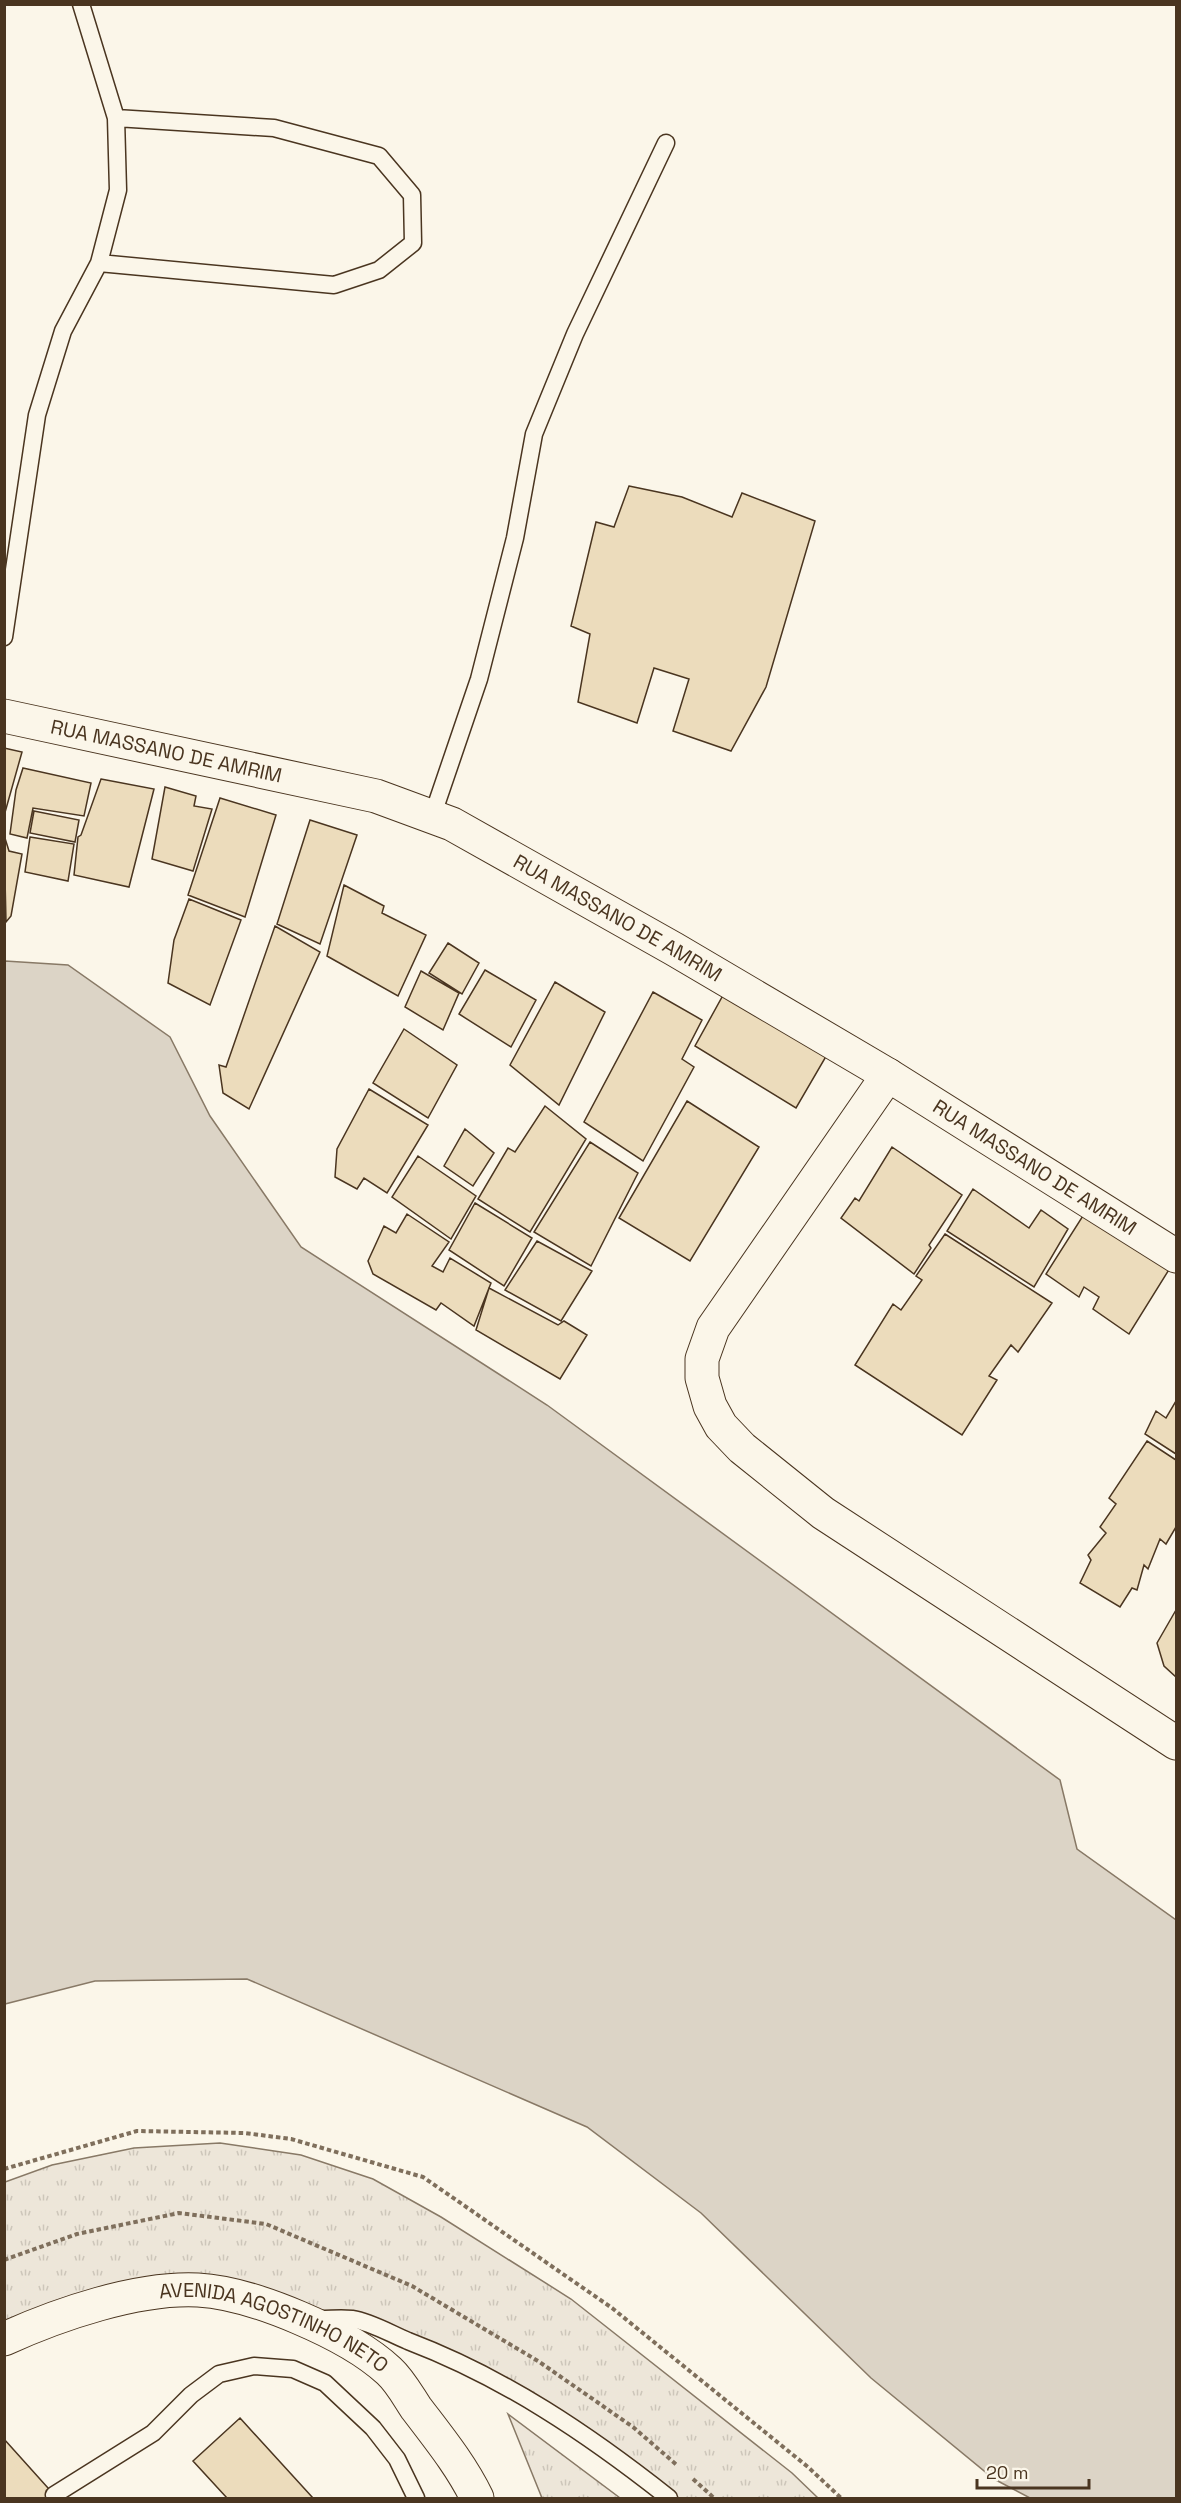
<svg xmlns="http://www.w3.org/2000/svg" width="1181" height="2503" viewBox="0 0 1181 2503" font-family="'Space Grotesk',sans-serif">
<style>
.grass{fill:url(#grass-tufts);stroke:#887966;stroke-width:1.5}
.water{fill:#dcd4c6;stroke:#887966;stroke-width:1.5}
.building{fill:#ecdcbc;stroke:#4a3520;stroke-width:1.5}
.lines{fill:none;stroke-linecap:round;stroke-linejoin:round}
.service-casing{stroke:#4a3520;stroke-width:19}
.minor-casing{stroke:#4a3520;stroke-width:35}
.primary-casing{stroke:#4a3520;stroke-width:35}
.path{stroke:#7f6f5c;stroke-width:4;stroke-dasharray:4.5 3;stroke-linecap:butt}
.service{stroke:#fbf6e9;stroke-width:16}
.minor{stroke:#fbf6e9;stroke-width:33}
.primary{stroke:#fbf6e9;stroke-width:33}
.labels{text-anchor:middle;stroke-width:4.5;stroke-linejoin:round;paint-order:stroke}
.street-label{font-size:20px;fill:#4a3520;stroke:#fbf6e9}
</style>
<defs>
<pattern id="grass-tufts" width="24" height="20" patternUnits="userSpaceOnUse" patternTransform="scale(1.5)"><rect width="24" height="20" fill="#ede6d9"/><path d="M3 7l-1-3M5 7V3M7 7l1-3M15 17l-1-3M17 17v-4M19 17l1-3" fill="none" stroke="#cdc6ba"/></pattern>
</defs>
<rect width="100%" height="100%" fill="#fbf6e9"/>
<path class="grass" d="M220,2143L301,2155L373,2179L441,2217L571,2299L792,2473L818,2498H666L556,2414L353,2319L168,2292L5,2339V2182L52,2165L134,2148Z
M508,2414L620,2498H542Z"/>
<path class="water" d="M5,961L68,965L170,1037L210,1116L301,1247L547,1405L1060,1780L1077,1849L1176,1920V2498H1030L994,2479L871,2378L701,2213L587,2127L247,1979L95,1981L5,2004Z"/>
<path class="building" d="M629,486L682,497L732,517L742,493L815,521L766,687L731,751L673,731L689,679L654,668L637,723L578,702L590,634L571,626L596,522L614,527Z
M4,748L22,752L4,816Z
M23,768L91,783L84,816L33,808L27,838L10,834L16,790Z
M101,779L154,789L129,887L74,875L78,837L81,835Z
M165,787L196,796L194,806L212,809L193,871L152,859Z
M220,798L276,815L245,917L188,895Z
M34,811L79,820L75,842L30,833Z
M310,820L357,835L320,944L277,924Z
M4,835L9,851L22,854L11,916L6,922Z
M30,837L74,844L68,881L25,872Z
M344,885L384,906L382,913L426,935L398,996L327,956Z
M189,899L241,920L210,1005L168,983L174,940Z
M275,926L320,952L249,1109L223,1093L219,1065L226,1067Z
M448,943L479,963L462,994L429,973Z
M485,970L536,1000L511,1047L459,1014Z
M421,971L459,993L443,1030L405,1007Z
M555,982L605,1012L559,1105L510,1065Z
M727,988L828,1053L796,1108L695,1046Z
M653,992L702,1020L682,1059L694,1067L643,1161L584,1122Z
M404,1029L457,1065L428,1118L373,1083Z
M369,1089L428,1125L387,1193L364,1178L357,1189L335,1177L337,1149Z
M687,1101L759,1147L690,1261L619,1218Z
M545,1106L586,1139L530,1232L478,1199L508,1148L515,1152Z
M465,1129L494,1153L473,1186L444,1166Z
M590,1142L638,1173L591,1266L534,1232Z
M892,1147L962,1195L929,1245L931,1248L914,1274L841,1218L855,1198L859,1201Z
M418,1156L476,1196L451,1239L392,1197Z
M973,1189L1029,1228L1041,1210L1068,1229L1034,1287L947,1231Z
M475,1203L532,1238L504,1286L449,1250Z
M1086,1211L1170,1268L1129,1334L1093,1309L1099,1297L1084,1287L1079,1297L1046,1274Z
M407,1214L449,1242L432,1266L443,1272L450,1258L491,1283L474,1326L441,1303L436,1310L373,1274L368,1261L384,1226L396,1233Z
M945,1234L1052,1303L1018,1352L1011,1345L989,1376L997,1380L962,1435L855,1365L893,1304L901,1310L922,1280L916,1276Z
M537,1241L592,1271L561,1321L505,1290Z
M489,1288L558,1325L564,1321L587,1335L560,1379L476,1330Z
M1176,1401V1454L1145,1434L1156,1411L1166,1418Z
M1147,1441L1176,1460V1527L1166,1544L1160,1539L1148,1569L1144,1565L1137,1590L1132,1588L1120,1607L1080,1583L1091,1560L1088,1555L1106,1533L1100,1527L1116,1504L1109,1498Z
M1176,1610V1677L1164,1666L1157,1643Z
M240,2418L313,2498H227L193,2461Z
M4,2439L57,2498H4Z"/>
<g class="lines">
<defs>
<path id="service" d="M99,263L334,285L379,270L413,243L412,195L379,156L274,128L116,118
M4,637L37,415L63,331L99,263L118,190L116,118L81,4
M432,817L479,679L515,538L534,434L575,334L666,143
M320,2319C331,2319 342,2318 352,2319C371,2322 391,2334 408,2341C505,2378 588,2434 669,2498
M54,2495L153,2433L191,2395L219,2374L254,2366L293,2369L325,2383L373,2428L397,2459L416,2498"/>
<g id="minor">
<path id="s1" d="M4,716L376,796L452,824L674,949L888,1075L1176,1256"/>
<path d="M888,1075L713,1328L702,1359V1378L710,1406L721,1426L742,1448L823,1513L1176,1743"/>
</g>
<g id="primary">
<path id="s2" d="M4,2339C59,2314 138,2287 198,2290C253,2293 349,2334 389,2371C400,2381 408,2396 416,2408C438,2437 461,2465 477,2498"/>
</g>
</defs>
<use href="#service" class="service-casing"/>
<use href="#minor" class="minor-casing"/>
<use href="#primary" class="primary-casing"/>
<path class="path" d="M4,2169L137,2131L245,2133L291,2139L423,2177L612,2308L808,2467L841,2498
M4,2260L77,2234L179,2213L266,2224L412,2286L538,2361L633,2427L678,2466
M693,2479L714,2498"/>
<use href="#service" class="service"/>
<use href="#minor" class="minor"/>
<use href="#primary" class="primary"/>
</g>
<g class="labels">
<g class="street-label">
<text dy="7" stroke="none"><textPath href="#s1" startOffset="166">RUA MASSANO DE AMRIM</textPath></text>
<text dy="7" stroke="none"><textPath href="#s1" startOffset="652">RUA MASSANO DE AMRIM</textPath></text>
<text dy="7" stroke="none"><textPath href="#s1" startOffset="1138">RUA MASSANO DE AMRIM</textPath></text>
<text dy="7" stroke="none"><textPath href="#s2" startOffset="285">AVENIDA AGOSTINHO NETO</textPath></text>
</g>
</g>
<rect width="1181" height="2503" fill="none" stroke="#4a3520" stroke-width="12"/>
<path d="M977 2479v9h112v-9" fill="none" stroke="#4a3520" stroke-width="3"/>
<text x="986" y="2479" font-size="18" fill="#4a3520" stroke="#fbf6e9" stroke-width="4.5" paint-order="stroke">20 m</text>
</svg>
